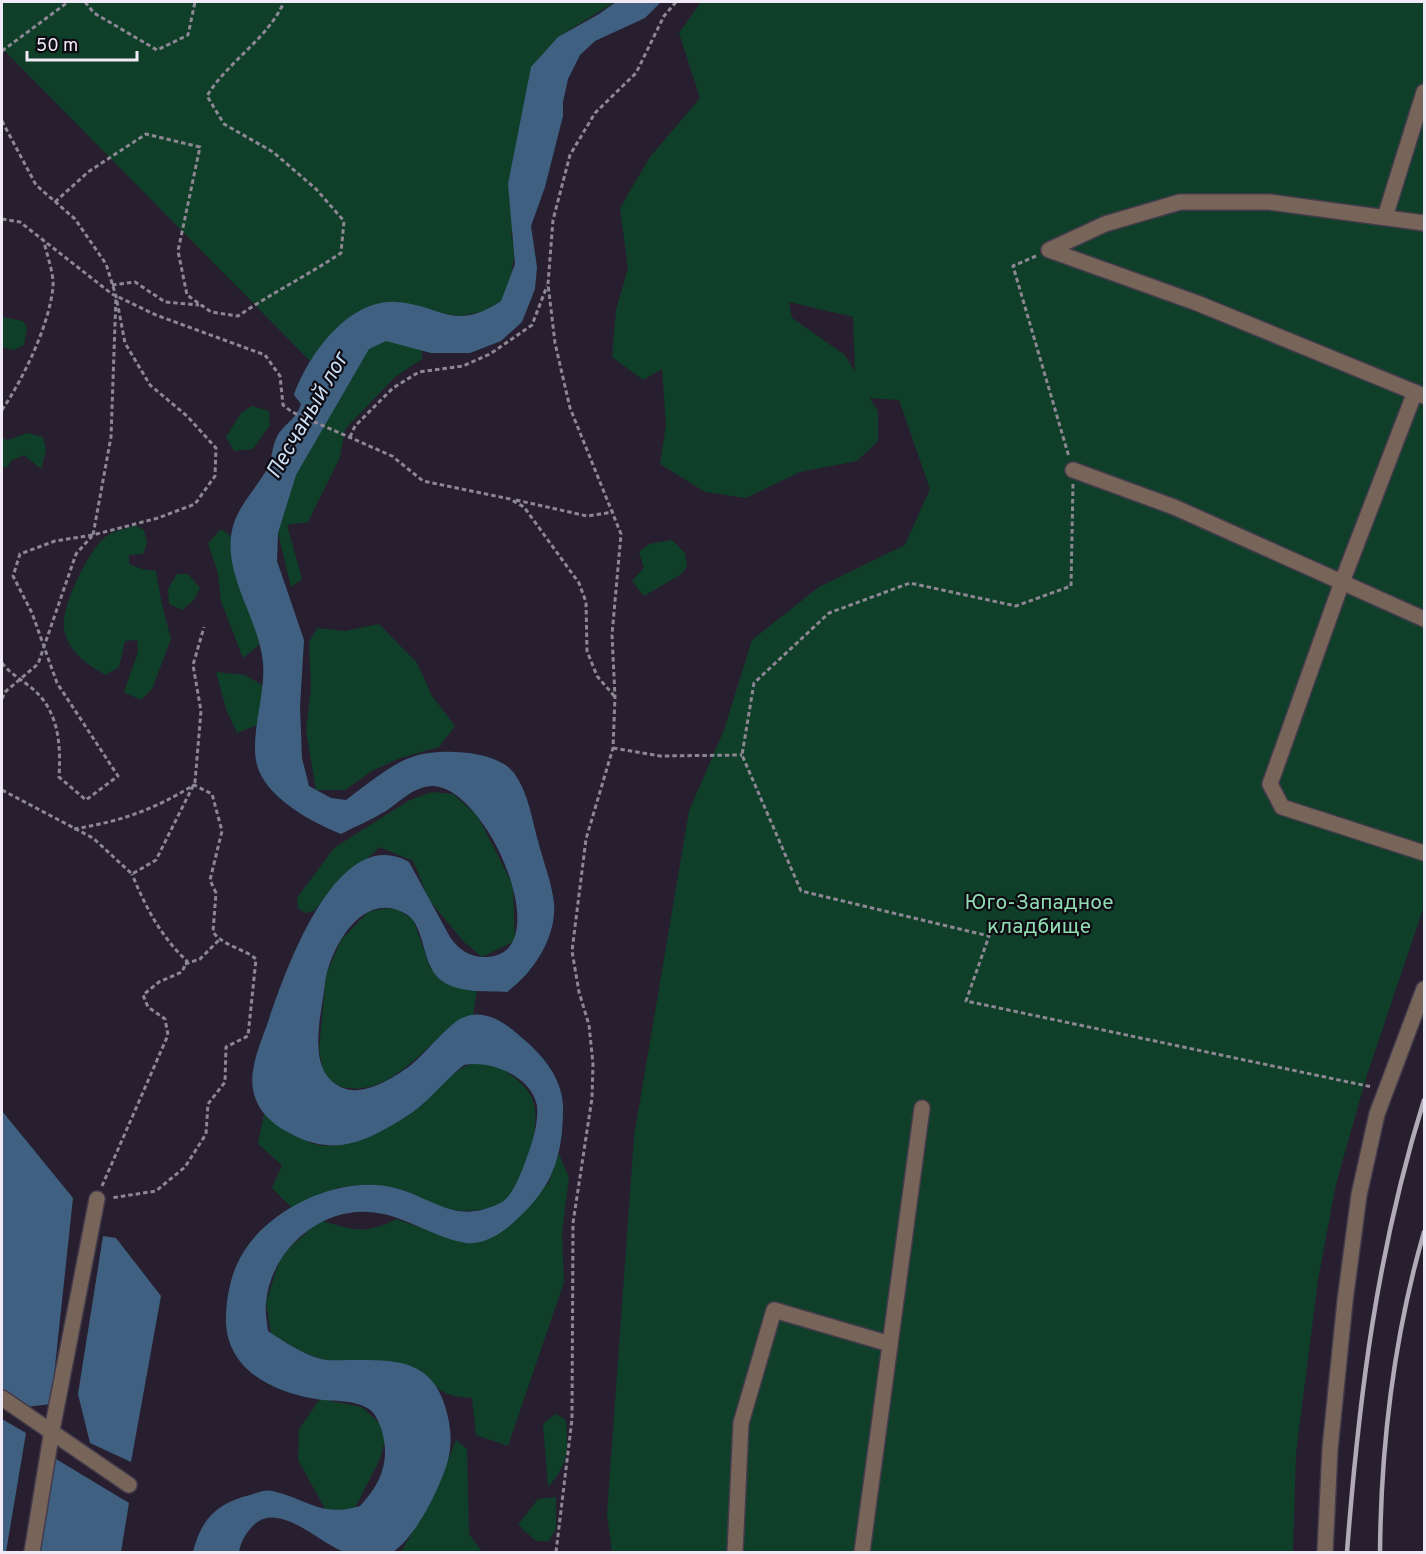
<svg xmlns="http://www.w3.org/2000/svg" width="1426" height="1554" viewBox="0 0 1426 1554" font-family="Overpass,sans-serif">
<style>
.green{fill:#0f3f29;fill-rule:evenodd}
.water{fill:#3f6080}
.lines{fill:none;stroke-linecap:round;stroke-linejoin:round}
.minor-casing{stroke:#433b4b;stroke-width:18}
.path{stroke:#8d8794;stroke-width:3;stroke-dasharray:4.5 3;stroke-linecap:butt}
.minor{stroke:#78655a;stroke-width:15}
.rail{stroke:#b0abb7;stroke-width:4.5}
.labels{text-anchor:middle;stroke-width:4.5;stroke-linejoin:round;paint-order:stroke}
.park-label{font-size:21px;fill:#91ddb3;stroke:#0e0b12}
.water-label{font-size:22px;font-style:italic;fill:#c9def4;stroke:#0e0b12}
</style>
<rect width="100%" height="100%" fill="#271f2f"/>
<path class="green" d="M2,2H615L558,37L511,234L515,252L510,282L501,301L485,311L461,316L436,313L400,303L347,320L310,361L2,48Z
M701,2H1424V906L1367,1075L1336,1184L1318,1280L1296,1453L1293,1552H612L607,1514L634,1137L689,811L724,730L752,640L819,587L905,545L930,489L899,400L870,398L878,411V441L857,461L800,472L746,498L705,492L660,464L666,425L662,369L643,380L612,357L616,310L628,268L620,208L650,157L700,98L679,33ZM789,302L853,317L855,372L845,355L792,318Z
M2,317L23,321L27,328L24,345L14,350L2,347Z
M380,332L416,344L422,351V359L395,377L345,429L340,457L308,522L287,525L302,579L291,587L276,524L296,447Z
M252,406L269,411L270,425L253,449L234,451L226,437L241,413Z
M27,433L43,437L46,450L41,469L24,455L11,461L8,467L2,468V438L8,440Z
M135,525L144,530L147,543L143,554L129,555V564L142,569L156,571L162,605L171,639L152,689L141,700L124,692L138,652L137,640L125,641L119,667L106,675C87,665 68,651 64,629C60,608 89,550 105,537C112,531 127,529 135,525Z
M221,529L241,543L260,644L243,658L221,601L218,573L208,543Z
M672,540L685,553L687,567L680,575L644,596L632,581L644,568L639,552L649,544Z
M177,574H188L200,588L193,601L182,610L169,604L168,589Z
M379,624L417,663L432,696L455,726L439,747L400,758L372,771L345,790H316L306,731L311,688L309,642L317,628L345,631Z
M216,672L245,675L267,688L259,724L237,733L226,709Z
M432,792L453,794L477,815L513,885L515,941L482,957L464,942L429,900L413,861L380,847L331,890L314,911L305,913L298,908L297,898L334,848L408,801Z
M386,908L396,909L413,919L430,967L443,982L477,991L473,1016C430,1032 397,1099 343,1087C336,1086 329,1079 324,1075L319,1050L326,975L341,940L368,912Z
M493,1062C526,1086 542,1093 533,1138C529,1157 520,1186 505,1200C490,1213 457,1213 439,1207C424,1202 409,1190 393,1188C379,1186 357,1184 343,1187C326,1189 308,1201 292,1208L272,1188L282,1165L258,1144L264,1114C279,1123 295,1137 311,1143C352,1157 405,1117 434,1092C444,1083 453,1072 466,1066C474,1062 484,1063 493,1062Z
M559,1154L569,1178L562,1232L564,1282L508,1446L476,1435L472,1398C443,1396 440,1392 421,1370L321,1359L298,1350L271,1333L266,1302L281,1256L320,1220C351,1230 366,1235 396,1219L456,1240L548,1184Z
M320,1399L362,1407L379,1423L385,1440L380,1459L355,1508L328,1514L298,1460L299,1429Z
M555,1414L566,1420C568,1450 569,1464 548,1487L543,1424Z
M456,1440L467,1449L469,1534L482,1552H401L435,1492Z
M556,1497V1529L549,1541H536L518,1525L538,1499Z"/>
<path class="water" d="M616,2H661L645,18L595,41L580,55L568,79L563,102V116L545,187L531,226L537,267L535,289L522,322L501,341L470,353H431L386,341L369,349L296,475L278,533L277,561L304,640L300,707L302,758L309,786L331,798L346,800C365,786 393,762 415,756C440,748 497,750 514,773C528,792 532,819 538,841C543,861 552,883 554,903C557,937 533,973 507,992C486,991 463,993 445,983C420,969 427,926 406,914C363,888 329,949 325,984C321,1017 305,1073 343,1088C363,1096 390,1080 407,1068C423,1057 447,1025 462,1018C488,1006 511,1028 528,1043C548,1061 565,1085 563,1113C562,1162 550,1190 513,1223C500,1234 484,1245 466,1243C433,1238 402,1213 368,1212C317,1209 270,1253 266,1303C265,1312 267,1322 268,1331C285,1342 302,1354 321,1359C329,1361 339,1360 348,1360C391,1360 430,1357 445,1406C451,1426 453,1443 447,1464C438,1491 417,1535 393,1552C379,1553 355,1554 342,1551C317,1541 275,1498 251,1528C244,1536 241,1542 239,1552H193C201,1519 217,1503 250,1495C257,1493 265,1489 272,1491C308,1499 321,1518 360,1506C382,1483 391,1459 381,1428C378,1421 376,1414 369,1409C353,1399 334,1402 316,1399C271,1392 224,1368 226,1316C227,1290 233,1265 249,1244C280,1203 345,1175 395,1188C436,1199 456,1226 502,1202C511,1197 519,1178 523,1168C530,1149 539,1126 537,1106C532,1076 490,1060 464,1065C447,1078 434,1095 418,1108C404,1119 383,1131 367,1138C343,1148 321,1148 297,1137C276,1127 257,1114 253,1089C249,1067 262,1040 269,1019C285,972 337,821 409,862L450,937C458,949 469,957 484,957C560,959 490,790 434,786C416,785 399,802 386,811C371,820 356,826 341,834C313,823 271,800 259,771C247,742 266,697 263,663C259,618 223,577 232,530C237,507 254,491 266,471C273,460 271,445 279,433C287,422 297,418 301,404L294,395C308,355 349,298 397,302C443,306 454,332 501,301L515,264L508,184L531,67L558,37L599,14Z
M2,1111L73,1198L51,1404L26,1407L2,1390Z
M103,1236L116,1238L161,1296L131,1462L90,1443L78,1394Z
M2,1419L26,1433L6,1552H2Z
M51,1456L129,1503L121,1552H37Z"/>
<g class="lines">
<defs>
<path id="minor" d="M1385,217L1424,92
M1049,250L1197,303L1424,396
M1049,250L1105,224L1180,202H1269L1424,223
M1415,392L1342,582L1270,784L1282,807L1424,853
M1073,470L1174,507L1424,619
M2,1398L129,1485
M32,1552L52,1430L97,1199
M735,1552L741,1423L774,1310L890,1344
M862,1552L922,1108
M1325,1552L1330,1449L1345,1301L1359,1195L1377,1114L1424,989"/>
</defs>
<use href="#minor" class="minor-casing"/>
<path class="path" d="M85,2L94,13L157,50L188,35L195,2
M2,51L68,2
M2,121L36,185L75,219L106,264L116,296L125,343L150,385L187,416L216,448L215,476L195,504L158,518L93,535L111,437L116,296
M55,202L88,172L146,134L200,147L178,251L187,295L211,312L238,316C272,293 308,275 341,253L344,221L316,189L273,152L224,124L207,96C228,61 267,40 284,2
M2,219L20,222L112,294L156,315L265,355L280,376L283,405L292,412L392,456L423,481L510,499L524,507L579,583L586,602L587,651L597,676L615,697
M1036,256L1013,266L1069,457
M112,285L135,282L165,302L199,305
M2,410C23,379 49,326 53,287C54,274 47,255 44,242
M350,437L355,426L393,388L419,372L463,366L490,354L532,325L547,286
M1073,484L1071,586L1016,606L910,583L829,613L754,683L742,755L801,891L989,936L966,1001L1372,1087
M516,500L587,516L614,512
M2,663C10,674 24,681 34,690C59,712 61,746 59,777L86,800L118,776L57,683L32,613L13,576L20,554L55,541L93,535
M2,699L5,692L38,664L76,554L92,536
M613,748L660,756L742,755
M2,790L93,838L132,874L156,860L195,782L201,711L193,665L204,627
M74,829C122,821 153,810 194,785L212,794L222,831L210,880L216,893L213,932C223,946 243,948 256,959L248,1036L226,1047L225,1082L208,1104L206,1134L185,1167L156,1191L111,1198
M185,964L200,959L219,940
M102,1186L168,1035L165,1019L148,1007L143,995L159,982L182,972L187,961C161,937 145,906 132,874
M556,1552L572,1419L573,1223L592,1098L593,1064L589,1025L579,992L572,951L586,839L613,748L615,697L612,635L621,534L570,408L555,343L548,284L553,220L570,155L595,113L636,73L664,16L676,2"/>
<use href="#minor" class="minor"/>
<path class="rail" d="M1347,1552C1359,1396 1377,1251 1424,1100
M1380,1552C1381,1444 1394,1336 1424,1232"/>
</g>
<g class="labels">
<g class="park-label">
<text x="1039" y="909">Юго-Западное<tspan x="1039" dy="24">кладбище</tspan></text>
</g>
<g class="water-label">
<text transform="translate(306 415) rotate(-60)" y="8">Песчаный лог</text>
</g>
</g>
<rect width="1426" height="1554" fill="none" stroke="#efeaf5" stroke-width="6"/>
<path d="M27 51v9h110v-9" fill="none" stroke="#efeaf5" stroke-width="3"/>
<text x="36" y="51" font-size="18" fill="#efeaf5" stroke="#0e0b12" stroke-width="4.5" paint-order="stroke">50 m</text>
</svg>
